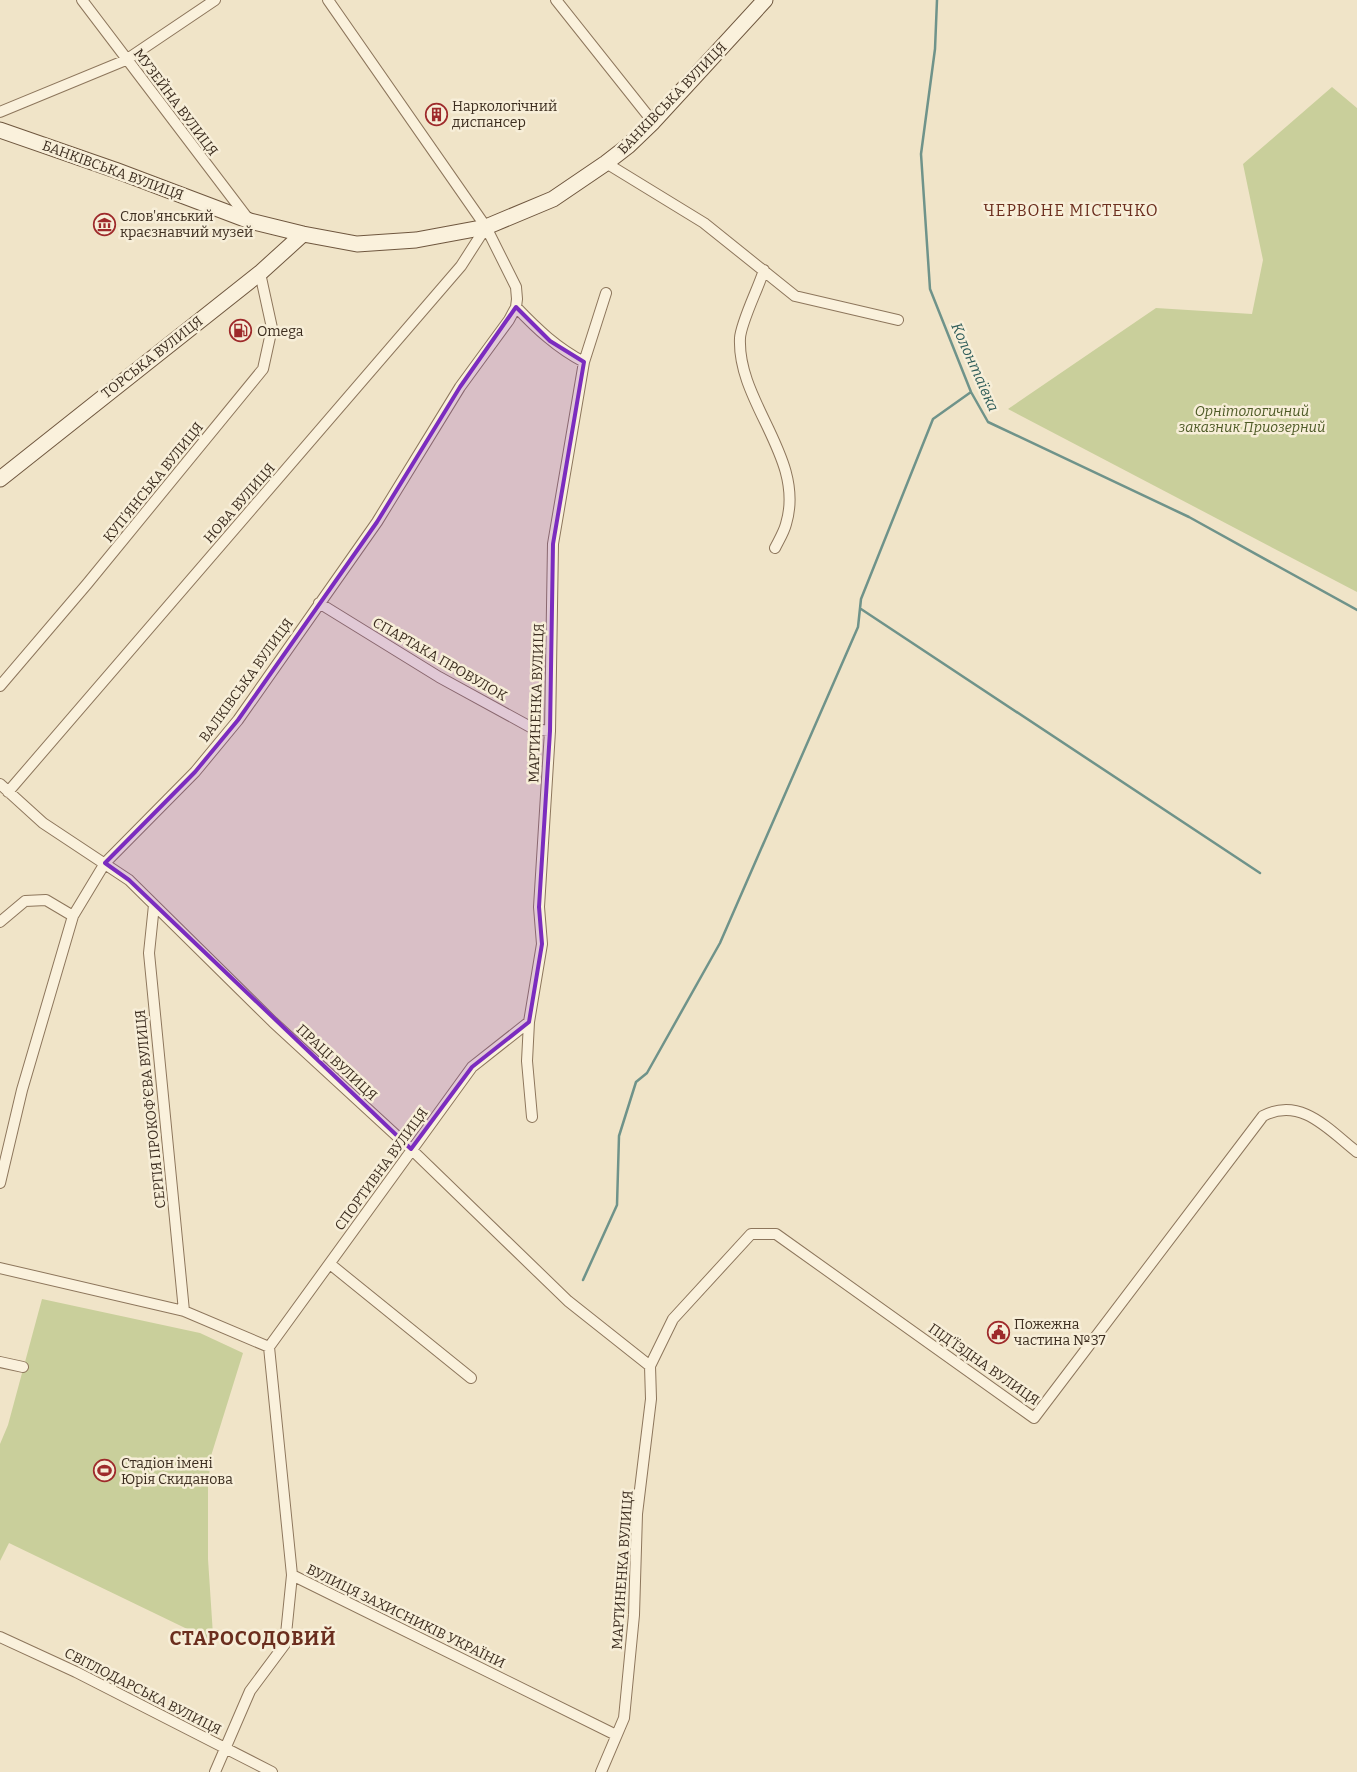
<svg xmlns="http://www.w3.org/2000/svg" width="1357" height="1772" viewBox="0 0 1357 1772" font-family="Bitter,serif">
<style>
.green{fill:#c9cf9b}
.lines{fill:none;stroke-linecap:round;stroke-linejoin:round}
.stream{stroke:#6f938a;stroke-width:2.5}
.street-casing{stroke:#8d765c;stroke-width:12}
.secondary-casing{stroke:#6f573f;stroke-width:17}
.street{stroke:#faf1dc;stroke-width:10}
.secondary{stroke:#faf1dc;stroke-width:15}
.marked{fill:#7b2cbf;fill-opacity:0.2;stroke:#7b2cbf;stroke-width:4;stroke-linejoin:round}
.labels{text-anchor:middle;stroke-width:5;stroke-linejoin:round;paint-order:stroke}
.street-label{font-size:14px;fill:#3d2e20;stroke:#f7eed8}
.poi-label{font-size:14px;fill:#3d2e20;stroke:#f7eed8;text-anchor:start}
.park-label{font-size:14px;font-style:italic;fill:#4d5a26;stroke:#f7eed8}
.water-label{font-size:15px;font-style:italic;fill:#2f5d5a;stroke:#f7eed8}
.quarter-label{font-size:16px;letter-spacing:1px;fill:#6b2e1e;stroke:#f7eed8}
.district-label{font-size:19px;font-weight:bold;letter-spacing:1px;fill:#6b2e1e;stroke:#f7eed8}
</style>
<rect width="100%" height="100%" fill="#f0e4c8"/>
<path class="green" d="M1332,87L1357,108V592L1008,409L1156,308L1252,314L1263,260L1243,164Z
M42,1299L200,1333L243,1353L211,1456L208,1486V1559L213,1635L210,1640L9,1543L0,1561V1444L8,1425Z"/>
<g class="lines">
<path class="stream" d="M937,0L935,49L921,154L930,289L971,392L988,422L1189,517L1357,610
M861,609L1260,873
M583,1280L617,1205L619,1136L636,1082L647,1073L720,943L858,627L861,599L933,419L971,392"/>
<defs>
<path id="street" d="M82,0L249,220
M556,0L653,122
M0,112L126,60L215,0
M606,163L704,223L795,296L898,320
M764,270C758,289 741,322 740,338C737,403 806,458 786,524C784,532 779,540 775,548
M516,307C537,329 557,348 584,362
M319,603L439,677L534,729L550,731
M0,686L87,584L263,369L272,328L260,273
M0,784L43,823L129,880L273,1022L411,1149L568,1301L650,1366
M8,792L461,266L486,227
M154,905L149,953L184,1311
M0,922L25,901L46,900L73,916
M532,1117L527,1061L529,1022L542,944L539,907L550,731L553,544L584,362L606,293
M0,1183L22,1090L73,916L105,863L195,772L238,720L377,522L460,387L509,320L516,307L517,299L516,287L486,227L328,0
M330,1264L471,1378
M0,1268L184,1311L269,1347L292,1575L285,1644L250,1691L215,1772
M269,1347L472,1067L529,1022
M0,1362L23,1367
M292,1575L616,1735
M0,1637L76,1672L272,1772
M601,1772L624,1718L634,1615L637,1514L651,1399L650,1366L673,1319L751,1234H776L1034,1418L1263,1116C1301,1096 1329,1130 1357,1152"/>
<path id="secondary" d="M0,130L115,170L250,221L303,234L357,244L416,240L486,227L553,199L606,163L628,146L653,122L765,0
M0,479L260,273L303,234"/>
</defs>
<use href="#street" class="street-casing"/>
<use href="#secondary" class="secondary-casing"/>
<use href="#street" class="street"/>
<use href="#secondary" class="secondary"/>
</g>
<path class="marked" d="M516,307L550,341L584,362L553,544L550,731L539,907L542,944L529,1022L472,1067L411,1149L129,880L105,863L195,772L238,720L377,522L460,387Z"/>
<defs>
<symbol id="building-ring" viewBox="-11 -11 22 22"><circle r="9.5" fill="#f7eed8" stroke="#9e2a2b" stroke-width="1.5"/><path d="M-4-6H4V6H1V3H-1V6H-4ZM-2.5-4.3h1.7v1.8h-1.7ZM.8-4.3h1.7v1.8H.8ZM-2.5-1h1.7V.8h-1.7ZM.8-1h1.7V.8H.8Z" fill="#9e2a2b"/></symbol>
<symbol id="museum-ring" viewBox="-11 -11 22 22"><circle r="9.5" fill="#f7eed8" stroke="#9e2a2b" stroke-width="1.5"/><path d="M0-6L6-3V-2H-6V-3ZM-5-1h2V3h-2ZM-1-1h2V3h-2ZM3-1h2V3H3ZM-6 4H6V6H-6Z" fill="#9e2a2b"/></symbol>
<symbol id="fuel-ring" viewBox="-11 -11 22 22"><circle r="9.5" fill="#f7eed8" stroke="#9e2a2b" stroke-width="1.5"/><path d="M-5.5-6h7V0h2V4h1.3V-2.5L3-4.5l.8-.8L6-3V5H2.5V1h-1V6h-7ZM-4.2-4.7v3.2H.2V-4.7Z" fill="#9e2a2b"/></symbol>
<symbol id="civic-ring" viewBox="-11 -11 22 22"><circle r="9.5" fill="#f7eed8" stroke="#9e2a2b" stroke-width="1.5"/><path d="M-.6-6.5H3V-4.5H.6V-3L4-1V1h2V6H-6V1h2V-1L-.6-3ZM-1.2 2.5V6h2.4V2.5Z" fill="#9e2a2b"/></symbol>
<symbol id="stadium-ring" viewBox="-11 -11 22 22"><circle r="9.5" fill="#f7eed8" stroke="#9e2a2b" stroke-width="1.5"/><path d="M0-5a6.5 5 0 1 0 0 10a6.5 5 0 1 0 0-10ZM-3.5-1.8h7v3.6h-7Z" fill="#9e2a2b"/></symbol>
</defs>
<g fill-rule="evenodd">
<use href="#building-ring" x="424" y="102" width="25" height="25"/>
<use href="#museum-ring" x="92" y="212" width="25" height="25"/>
<use href="#fuel-ring" x="228" y="318" width="25" height="25"/>
<use href="#civic-ring" x="986" y="1320" width="25" height="25"/>
<use href="#stadium-ring" x="92" y="1458" width="25" height="25"/>
</g>
<g class="labels">
<g class="street-label">
<text transform="translate(672 98) rotate(-46)" y="5">БАНКІВСЬКА ВУЛИЦЯ</text>
<text transform="translate(176 102) rotate(53)" y="5">МУЗЕЙНА ВУЛИЦЯ</text>
<text transform="translate(113 170) rotate(20)" y="5">БАНКІВСЬКА ВУЛИЦЯ</text>
<text transform="translate(152 357) rotate(-38)" y="5">ТОРСЬКА ВУЛИЦЯ</text>
<text transform="translate(153 482) rotate(-51)" y="5">КУП’ЯНСЬКА ВУЛИЦЯ</text>
<text transform="translate(239 503) rotate(-49)" y="5">НОВА ВУЛИЦЯ</text>
<text transform="translate(440 659) rotate(30)" y="5">СПАРТАКА ПРОВУЛОК</text>
<text transform="translate(246 680) rotate(-54)" y="5">ВАЛКІВСЬКА ВУЛИЦЯ</text>
<text transform="translate(536 703) rotate(-88)" y="5">МАРТИНЕНКА ВУЛИЦЯ</text>
<text transform="translate(337 1062) rotate(43)" y="5">ПРАЦІ ВУЛИЦЯ</text>
<text transform="translate(150 1109) rotate(-96)" y="5">СЕРГІЯ ПРОКОФ’ЄВА ВУЛИЦЯ</text>
<text transform="translate(381 1169) rotate(-54)" y="5">СПОРТИВНА ВУЛИЦЯ</text>
<text transform="translate(984 1364) rotate(35)" y="5">ПІД’ЇЗДНА ВУЛИЦЯ</text>
<text transform="translate(622 1570) rotate(-86)" y="5">МАРТИНЕНКА ВУЛИЦЯ</text>
<text transform="translate(406 1616) rotate(26)" y="5">ВУЛИЦЯ ЗАХИСНИКІВ УКРАЇНИ</text>
<text transform="translate(143 1691) rotate(27)" y="5">СВІТЛОДАРСЬКА ВУЛИЦЯ</text>
</g>
<g class="poi-label">
<text x="452" y="111">Наркологічний<tspan x="452" dy="16">диспансер</tspan></text>
<text x="120" y="221">Слов'янський<tspan x="120" dy="16">краєзнавчий музей</tspan></text>
<text x="257" y="336">Omega</text>
<text x="1014" y="1329">Пожежна<tspan x="1014" dy="16">частина №37</tspan></text>
<text x="121" y="1468">Стадiон імені<tspan x="121" dy="16">Юрія Скиданова</tspan></text>
</g>
<g class="park-label">
<text x="1252" y="416">Орнiтологичний<tspan x="1252" dy="16">заказник Приозерний</tspan></text>
</g>
<g class="water-label">
<text transform="translate(975 367) rotate(66)" y="5">Колонтаївка</text>
</g>
<g class="quarter-label">
<text x="1071" y="216">ЧЕРВОНЕ МІСТЕЧКО</text>
</g>
<g class="district-label">
<text x="253" y="1645">СТАРОСОДОВИЙ</text>
</g>
</g>
</svg>
